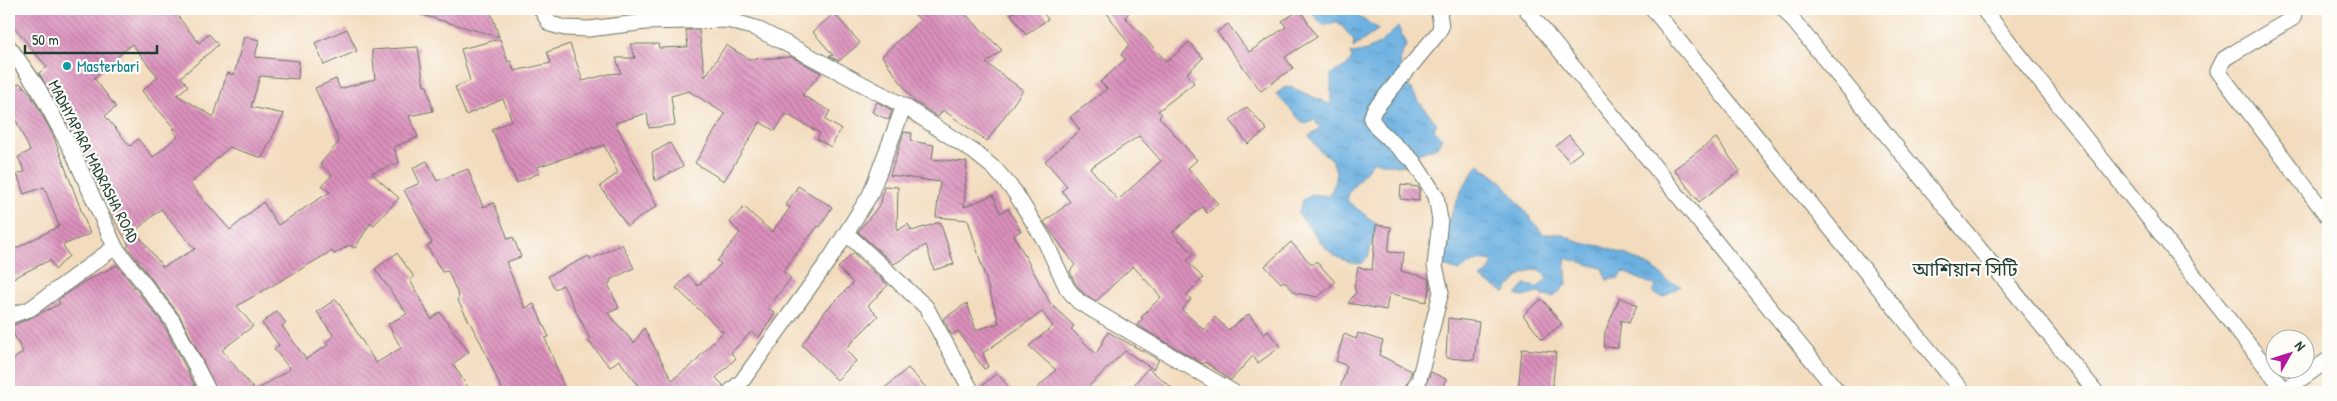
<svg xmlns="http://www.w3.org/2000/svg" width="2337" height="401" viewBox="0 0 2337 401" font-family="'Patrick Hand','Noto Sans Bengali',sans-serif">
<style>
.water{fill:url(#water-ripples);stroke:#46768a}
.building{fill:url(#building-back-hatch);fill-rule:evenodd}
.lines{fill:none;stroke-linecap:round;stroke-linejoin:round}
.street-casing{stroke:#697564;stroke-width:17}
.street{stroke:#fff;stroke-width:15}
.culture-dot{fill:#0f9aa8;stroke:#fdfcf7;stroke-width:2}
.labels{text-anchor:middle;stroke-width:4.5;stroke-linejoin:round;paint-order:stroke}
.culture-label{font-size:16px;fill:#0d838f;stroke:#fdfcf7;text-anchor:start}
.street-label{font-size:16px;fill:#1f3d34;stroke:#fdfcf7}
.quarter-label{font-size:19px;fill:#1f3d34;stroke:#fdfcf7}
</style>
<defs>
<pattern id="water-ripples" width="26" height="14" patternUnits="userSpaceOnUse" patternTransform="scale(1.25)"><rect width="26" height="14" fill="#6cb0e1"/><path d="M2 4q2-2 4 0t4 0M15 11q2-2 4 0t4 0" fill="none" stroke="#5890b7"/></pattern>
<pattern id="building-back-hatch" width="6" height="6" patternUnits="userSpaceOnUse" patternTransform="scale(1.25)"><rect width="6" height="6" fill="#db90bc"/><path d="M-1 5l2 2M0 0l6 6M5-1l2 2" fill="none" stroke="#b1779a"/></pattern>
</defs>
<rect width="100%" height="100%" fill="#fdfcf7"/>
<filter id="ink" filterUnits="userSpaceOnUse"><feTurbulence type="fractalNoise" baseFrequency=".02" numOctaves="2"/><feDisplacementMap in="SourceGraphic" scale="10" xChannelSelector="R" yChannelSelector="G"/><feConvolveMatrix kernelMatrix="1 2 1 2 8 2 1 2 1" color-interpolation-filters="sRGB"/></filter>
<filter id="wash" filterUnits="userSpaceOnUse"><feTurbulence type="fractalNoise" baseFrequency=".0096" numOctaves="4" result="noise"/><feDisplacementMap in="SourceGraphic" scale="20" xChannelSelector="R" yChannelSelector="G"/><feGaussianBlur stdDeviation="1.12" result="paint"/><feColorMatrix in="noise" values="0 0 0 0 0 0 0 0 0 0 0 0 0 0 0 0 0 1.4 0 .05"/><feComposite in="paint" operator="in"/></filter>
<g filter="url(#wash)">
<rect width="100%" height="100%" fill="#f3dcbe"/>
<path class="water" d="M1308,9H1354L1359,17L1379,29L1353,48L1354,40L1337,21L1332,24L1323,25Z
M1398,27L1407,44C1403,50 1399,58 1401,66C1404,84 1425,111 1437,123L1434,130L1442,138L1437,147L1418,154L1408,165L1397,166L1374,161L1349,192L1347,201L1377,224L1368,257L1361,264C1323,259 1321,237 1298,214L1303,200L1311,194L1328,196C1338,180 1339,176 1331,158L1320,151L1309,136L1320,128L1314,119L1304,124L1276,94L1285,87L1293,88L1331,105V74L1348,65L1352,58L1350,54L1367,50L1381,43Z
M1479,164L1502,182L1543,234H1561L1581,243L1601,246L1629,256L1653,268L1668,281L1681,286L1663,297L1653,293L1656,286L1623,272L1619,278L1607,280L1602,268L1565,258L1567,284L1554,297L1543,296L1541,292L1523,297L1516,295L1525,285L1538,287L1547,279L1540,269C1523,270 1514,280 1505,293L1480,278L1489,271L1493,263C1480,257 1470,263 1459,271L1438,264L1443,233L1463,187Z"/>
<g id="blocks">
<path class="building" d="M9,9H172L199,43L209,34L218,45L181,77L188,86L177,95L214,117L227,73L234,75L244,36L259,40L255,57L299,61L298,79L260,76L251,107L284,114L262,158L229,147L190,184L230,230L263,202L278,225L330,192L322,186L332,175L320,164L339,142L315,88L336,79L340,89L375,79L372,50L418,47L424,86H427L433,111L409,116L418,137L394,147L399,163L371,173L399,198L374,225L371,222L355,248L350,245L334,254L332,251L237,306L253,326L222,350L255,391L290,369L274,349L279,345L262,323L277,311L286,323L282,326L306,359L328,345L326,342L334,336L317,312L336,299L376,363L401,348L388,324L407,314L375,269L397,253L414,277L410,280L431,319L440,312L469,352L453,364L471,392H218L180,316L127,247L129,245L110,213L116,208L99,188L82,151L39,73L47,67L9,21ZM132,44L158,77L142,91L175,129L173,130L178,136L153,157L138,139L130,146L105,116L116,107L94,78ZM161,209L195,249L163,267L135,231Z
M415,9H490L499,37L415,13Z
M910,9H960L1002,50L986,63L1023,90L987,141L943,110L938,117L914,101L882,56L920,20Z
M1019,9H1040L1048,19L1026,35L1011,14Z
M1104,9H1132L1125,17L1167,62L1189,42L1203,58L1187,73L1194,83L1158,111L1162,114L1159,117L1197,160L1188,168L1218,204L1207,213L1202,207L1172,233L1194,254L1187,261L1203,278L1186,295L1191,299L1182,310L1204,330L1215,317L1228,330L1249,314L1264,335L1268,331L1280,347L1258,363L1253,356L1231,380L1205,362L1203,364L1137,325L1143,318L1141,317L1161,297L1133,266L1096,301L1085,295L1075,283L1070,271L1075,265L1044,222L1070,202L1062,191L1067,186L1045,161L1080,130L1070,117L1107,89L1100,82L1126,59L1121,55L1129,44ZM1139,136L1161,161L1118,200L1090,168Z
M1300,10L1317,37L1285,57L1293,68L1261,91L1217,32L1228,24L1249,52L1286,27L1282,21Z
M834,13L860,43L839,61L829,56L833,55L813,32Z
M347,29L357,51L324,65L315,43Z
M686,30H699L705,77L726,45L749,59L792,57L821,73L802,95L830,111L825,120L841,129L831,147L817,139L820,133L786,114L775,131L760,122L724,181L695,163L725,114L689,91L671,96L675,125L649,128L647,113L615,123L657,206L627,226L600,186L618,173L604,145L537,167L539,173L517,183L492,130L512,120L503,99L466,115L455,87L470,81L461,49L500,39L508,62L511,61L514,71L551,63L547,52L570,44L583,81L609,74L621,73L616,58H635L630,44H658L659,48L688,47Z
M20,83L30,93L53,135L90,234L63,245L69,256L55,270L50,260L9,280V252L59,226L44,187L24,194L17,174L25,172L18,157L30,151L9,105V90Z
M877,102L892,110L889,120L872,112Z
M1247,107L1267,130L1248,144L1230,120Z
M904,132L912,133L911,141L934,145L932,159L967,162L964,207L993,195L1000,213L1008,209L1021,231L1014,235L1050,303L1074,326L1071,329L1096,354L1108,332L1159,360L1153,369L1125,351L1083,392H1033L1056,370L1029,346L1053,326L1042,312L983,353L988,367L984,369L958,331L952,335L943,319L967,303L976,330L999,323L968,220L936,217L940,182L890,175Z
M1569,135L1582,151L1569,161L1556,146Z
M1716,138L1740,171L1699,202L1674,169Z
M670,143L683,166L655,181L652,153Z
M427,161L437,181L468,169L483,207L494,203L508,239L513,237L521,257L506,262L525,308L534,304L549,337L545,338L566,392H503L481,343L457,299L459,297L448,271L442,272L427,246L432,243L404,190L420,183L413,168Z
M1401,185L1419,187V201L1400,199Z
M798,186L832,207L820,227L818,226L783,271L791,278L768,308L775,313L759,337L751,332L731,353L736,358L716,378L723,385L721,392H709L702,386L694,392H643L619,360L610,367L588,341L590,339L563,285L555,289L548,276L589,256L590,260L622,244L634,268L610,280L611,282L608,284L619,308L608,313L634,343L644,328L672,380L699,359L698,358L723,332L676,288L688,275L698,286L721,264L717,261L740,233L730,222L744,207L772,232L790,208L786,205Z
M884,186L898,187L897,231L908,224L912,231L940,222L954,264L934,270L926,245L894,264L858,232L881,203Z
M1376,225L1391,227L1388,252L1403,253L1401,271L1428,278L1430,287L1426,302L1389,293L1386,310L1348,303L1356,292L1354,286L1358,267L1372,270Z
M1291,242L1312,265L1316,261L1335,282L1318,297L1295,293L1284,281L1281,283L1265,266Z
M853,253L888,285L868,306L878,316L845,349L856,361L837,380L802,345L826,310L853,283L838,268Z
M117,265L164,325L197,390L194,392H9V363L23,352L10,327L60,304L58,300L85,281Z
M1620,297L1637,305L1629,323L1621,320L1618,348L1604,347L1605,332Z
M1542,299L1562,324L1542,339L1523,315Z
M1448,318L1479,322L1474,360L1446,358Z
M1358,333L1383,341L1379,355L1412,371L1403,392H1339L1347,366L1336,361L1344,334L1356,339Z
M1522,349L1556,352L1552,392H1518Z
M908,368L930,392H880Z
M1148,368L1177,392H1128Z
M1431,372L1446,379L1440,392L1429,388L1428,392H1423Z
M997,373L1013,392H981L980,387Z"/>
</g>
</g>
<g filter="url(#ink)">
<use href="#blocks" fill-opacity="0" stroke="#697564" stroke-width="1"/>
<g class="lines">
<defs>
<path id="street" d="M541,9L550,24L565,28L589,29L646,22L728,20L755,28L781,41L904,106L974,152L995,169L1014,191L1045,241L1067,288L1079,302L1233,392
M1526,9L1838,392
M1653,9L1963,392
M1784,9L2096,392
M1983,9L2286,392
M2295,9L2293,18L2232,54L2224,59L2218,71L2328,217
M9,47L38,88L74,155L115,247L172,320L209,392
M847,234L926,307L972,392
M9,316L30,309L115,247
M730,392L742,381L831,257L870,195L904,106
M1412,392L1419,380L1441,292L1435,266L1440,220L1436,196L1413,161L1379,130L1371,119L1374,110L1438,33L1441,27L1439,12L1442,9
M2282,392L2328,360"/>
</defs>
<use href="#street" class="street-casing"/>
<use href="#street" class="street"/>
</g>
</g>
<circle class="culture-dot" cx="67" cy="66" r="5"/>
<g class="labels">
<g class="culture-label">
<text x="77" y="72">Masterbari</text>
</g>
<g class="street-label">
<text transform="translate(94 161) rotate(63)" y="6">MADHYAPARA MADRASHA ROAD</text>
</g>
<g class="quarter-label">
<text x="1965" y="276">আশিয়ান সিটি</text>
</g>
</g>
<rect width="2337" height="401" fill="none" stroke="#fdfcf7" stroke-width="30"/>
<g transform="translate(2290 354) rotate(51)"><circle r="24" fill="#fdfcf7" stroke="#a4b0a9"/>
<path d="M0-4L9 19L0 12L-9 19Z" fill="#b5179e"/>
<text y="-8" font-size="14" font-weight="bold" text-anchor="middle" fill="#1f3d34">N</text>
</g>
<path d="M25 45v8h132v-8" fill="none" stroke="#1f3d34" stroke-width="2.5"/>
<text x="32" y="45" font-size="15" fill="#1f3d34" stroke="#fdfcf7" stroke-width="4" paint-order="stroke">50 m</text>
</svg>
